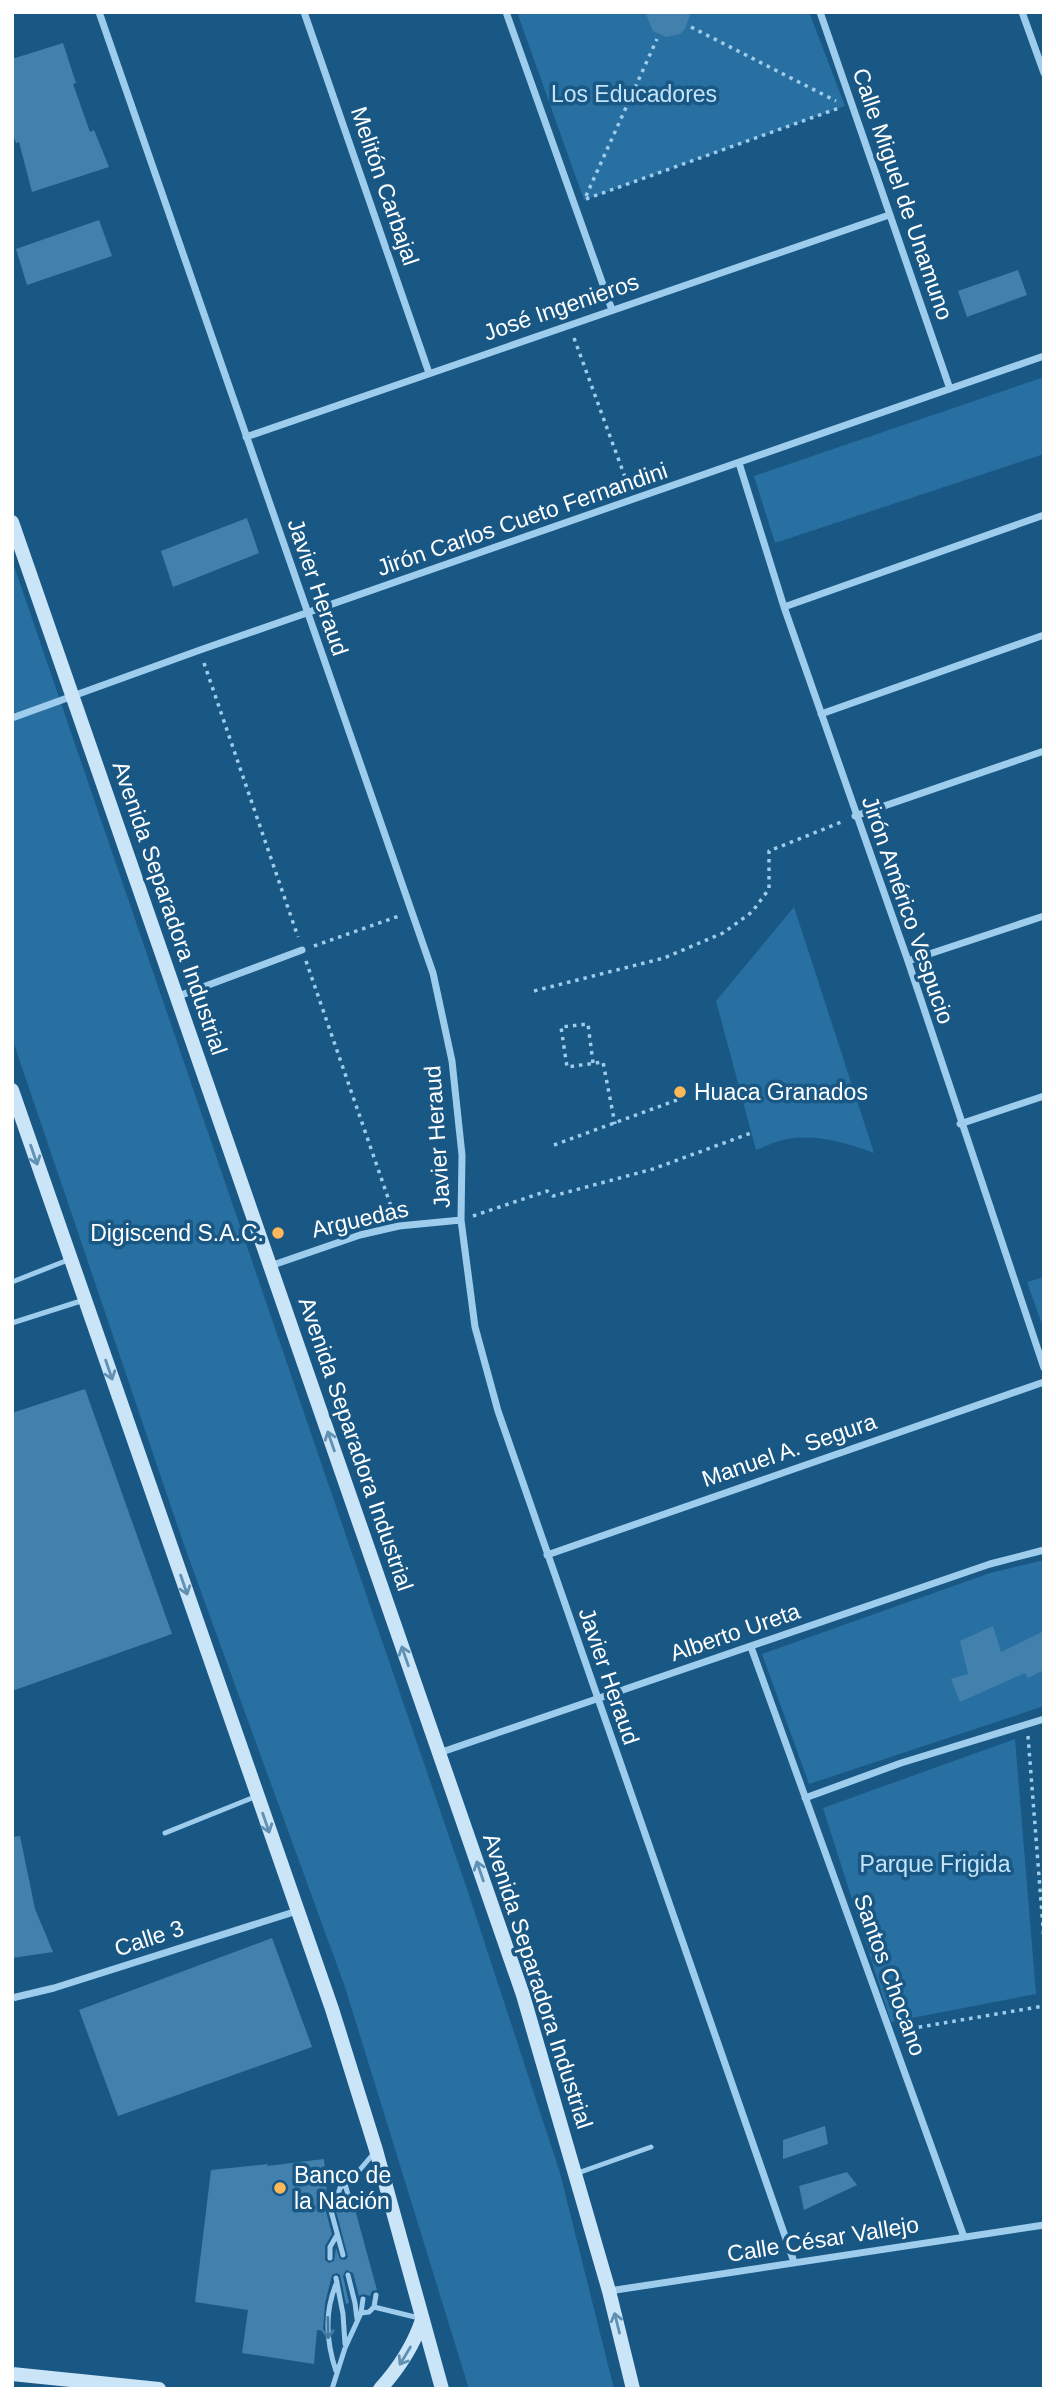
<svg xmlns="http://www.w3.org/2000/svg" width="1056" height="2401" viewBox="0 0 1056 2401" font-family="Arial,sans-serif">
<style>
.green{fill:#2870a1}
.building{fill:#4281ad}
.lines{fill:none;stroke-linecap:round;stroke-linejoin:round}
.path{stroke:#9eccec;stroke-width:3.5;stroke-dasharray:3.5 5;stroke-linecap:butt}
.lane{stroke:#9eccec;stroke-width:5}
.street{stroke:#9eccec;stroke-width:7}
.secondary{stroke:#cbe5f8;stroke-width:14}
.oneway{stroke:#6090b2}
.oneway2{stroke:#417aa3}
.poi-dot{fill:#ffb859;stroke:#195784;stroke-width:2.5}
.labels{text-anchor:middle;stroke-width:7;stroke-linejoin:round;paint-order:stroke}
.park-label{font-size:23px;fill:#c3e3f9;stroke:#195784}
.street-label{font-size:23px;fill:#fff;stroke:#195784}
.poi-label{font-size:23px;fill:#fff;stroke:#195784;text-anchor:start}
</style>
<rect width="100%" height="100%" fill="#195784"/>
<path class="green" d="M517,12H809L845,106L584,200Z
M1044,377V454L775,543L754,476Z
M12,560L467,1889L560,2173L614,2389H469L345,1987L184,1545L12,1038Z
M794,907L874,1153C847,1143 817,1134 787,1139C777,1141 766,1146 756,1150L716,1001Z
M1044,1277V1330L1027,1282Z
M1044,1560V1706L809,1784L762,1654L990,1573Z
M1015,1739L1036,1994L891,2022L823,1808Z"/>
<path class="building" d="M645,12H691L685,29L680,34L666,37L653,31Z
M63,43L76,83L73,84L90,132L94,130L109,167L32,192L19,142L16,143L12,132V59Z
M99,220L112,256L27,285L16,249Z
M1018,270L1027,295L967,317L958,291Z
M247,518L259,553L173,587L161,551Z
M85,1389L172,1634L12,1691V1413Z
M993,1626L1001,1652L1044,1631V1670L1028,1678L1025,1673L960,1702L951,1679L968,1674L960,1641Z
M20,1836L35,1909L53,1952L12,1958V1837Z
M272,1938L312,2047L118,2116L79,2010Z
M825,2126L828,2144L783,2159V2140Z
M324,2159L327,2196L325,2208L332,2234L325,2246V2260L329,2263L334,2261L336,2248L340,2259L345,2260L348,2257L335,2207L342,2200L348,2203L353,2202L377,2290L372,2291L370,2296L363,2294L359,2296L353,2273L346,2270L343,2276L349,2303L346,2304L340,2275L337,2273L332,2275L325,2303L323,2331L317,2330L314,2364L242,2353L248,2310L195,2302L211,2170L268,2164L267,2166Z
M847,2172L857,2185L804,2210L799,2186Z"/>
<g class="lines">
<path class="path" d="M691,27L836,101
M586,196L657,39
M586,199L839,108
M574,338L629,488
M204,663L298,937
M314,946L399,916
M306,961L394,1215
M534,991L664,958L723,933L752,912L769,889V851L844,821
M593,1063L588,1024L561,1027L567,1067L603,1062L615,1124
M554,1145L677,1100
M473,1216L547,1191L553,1196L653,1169L751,1133
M1028,1736L1044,1940
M902,2030L1044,2006"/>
<path class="lane" d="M12,1282L68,1260
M12,1323L84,1300
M165,1833L257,1796
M575,2174L651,2147
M345,2184L349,2198
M337,2193L331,2200L330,2207L343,2255
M336,2201L340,2188L352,2179L374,2153
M330,2258V2247L337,2235
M348,2275L355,2303L357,2319
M336,2278L343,2314L345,2344
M374,2307L419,2318
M361,2313L369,2312L374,2307L376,2295
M336,2371C326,2341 324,2311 337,2282
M332,2389L345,2348L361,2313L363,2299"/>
<path class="street" d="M99,12L433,973L452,1061L462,1155L461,1220L475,1327L498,1411L794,2262
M304,12L429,373
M506,12L612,310
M820,12L950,389
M1022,12L1044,73
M246,437L889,215
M739,463L784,607L908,961L1044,1368
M784,607L1044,515
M821,714L1044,635
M12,718L200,650L1044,356
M855,816L1044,751
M908,961L1044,916
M176,997L302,950
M960,1124L1044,1096
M270,1266L360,1235L399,1226L461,1220
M547,1555L1044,1382
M751,1647L964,2237
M439,1753L990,1564L1044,1550
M805,1798L901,1763L1044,1719
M12,1998L54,1988L297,1911
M609,2291L1044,2225"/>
<path class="secondary" d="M12,522L523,1995L609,2291L633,2389
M12,1090L332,2009L376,2150L442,2389
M12,2374L159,2389
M380,2389C399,2368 413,2347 422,2320"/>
</g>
<defs><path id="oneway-shaft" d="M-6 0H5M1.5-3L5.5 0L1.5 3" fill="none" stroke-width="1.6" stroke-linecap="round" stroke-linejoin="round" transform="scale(1.75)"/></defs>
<g class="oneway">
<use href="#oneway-shaft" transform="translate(34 1155) rotate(71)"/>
<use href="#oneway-shaft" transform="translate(109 1370) rotate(71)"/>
<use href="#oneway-shaft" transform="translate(331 1441) rotate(-109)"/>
<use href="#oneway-shaft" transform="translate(184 1585) rotate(71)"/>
<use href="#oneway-shaft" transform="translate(405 1656) rotate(-109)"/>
<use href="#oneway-shaft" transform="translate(266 1823) rotate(71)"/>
<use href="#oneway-shaft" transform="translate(480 1871) rotate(-109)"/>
<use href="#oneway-shaft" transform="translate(617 2323) rotate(-104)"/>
<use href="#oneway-shaft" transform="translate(405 2356) rotate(121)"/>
</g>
<use class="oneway2" href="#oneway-shaft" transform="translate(328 2328) rotate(89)"/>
<g class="poi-dot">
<circle cx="680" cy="1092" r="7"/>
<circle cx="278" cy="1233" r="7"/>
<circle cx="280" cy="2188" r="7"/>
</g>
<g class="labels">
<g class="park-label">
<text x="634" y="102">Los Educadores</text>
<text x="935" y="1872">Parque Frigida</text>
</g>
<g class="street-label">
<text transform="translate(385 186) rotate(71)" y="8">Melitón Carbajal</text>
<text transform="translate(903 194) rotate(71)" y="8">Calle Miguel de Unamuno</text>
<text transform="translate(561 307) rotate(-19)" y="8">José Ingenieros</text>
<text transform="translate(522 519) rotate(-19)" y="8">Jirón Carlos Cueto Fernandini</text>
<text transform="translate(318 587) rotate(71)" y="8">Javier Heraud</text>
<text transform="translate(170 908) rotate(71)" y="8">Avenida Separadora Industrial</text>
<text transform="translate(908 910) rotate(71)" y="8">Jirón Américo Vespucio</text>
<text transform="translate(437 1137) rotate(-94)" y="8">Javier Heraud</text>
<text transform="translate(360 1219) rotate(-13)" y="8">Arguedas</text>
<text transform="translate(356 1444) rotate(71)" y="8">Avenida Separadora Industrial</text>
<text transform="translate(789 1450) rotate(-19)" y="8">Manuel A. Segura</text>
<text transform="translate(735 1632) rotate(-19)" y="8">Alberto Ureta</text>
<text transform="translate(609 1676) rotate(71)" y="8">Javier Heraud</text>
<text transform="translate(149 1938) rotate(-18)" y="8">Calle 3</text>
<text transform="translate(890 1975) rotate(70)" y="8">Santos Chocano</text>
<text transform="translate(538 1981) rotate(72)" y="8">Avenida Separadora Industrial</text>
<text transform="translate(823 2239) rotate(-9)" y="8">Calle César Vallejo</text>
</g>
<g class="poi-label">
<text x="694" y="1100">Huaca Granados</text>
<text x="264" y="1241" text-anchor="end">Digiscend S.A.C.</text>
<text x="294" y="2183">Banco de<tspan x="294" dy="26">la Nación</tspan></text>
</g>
</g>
<rect width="1056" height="2401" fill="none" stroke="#ffffff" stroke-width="28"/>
</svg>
